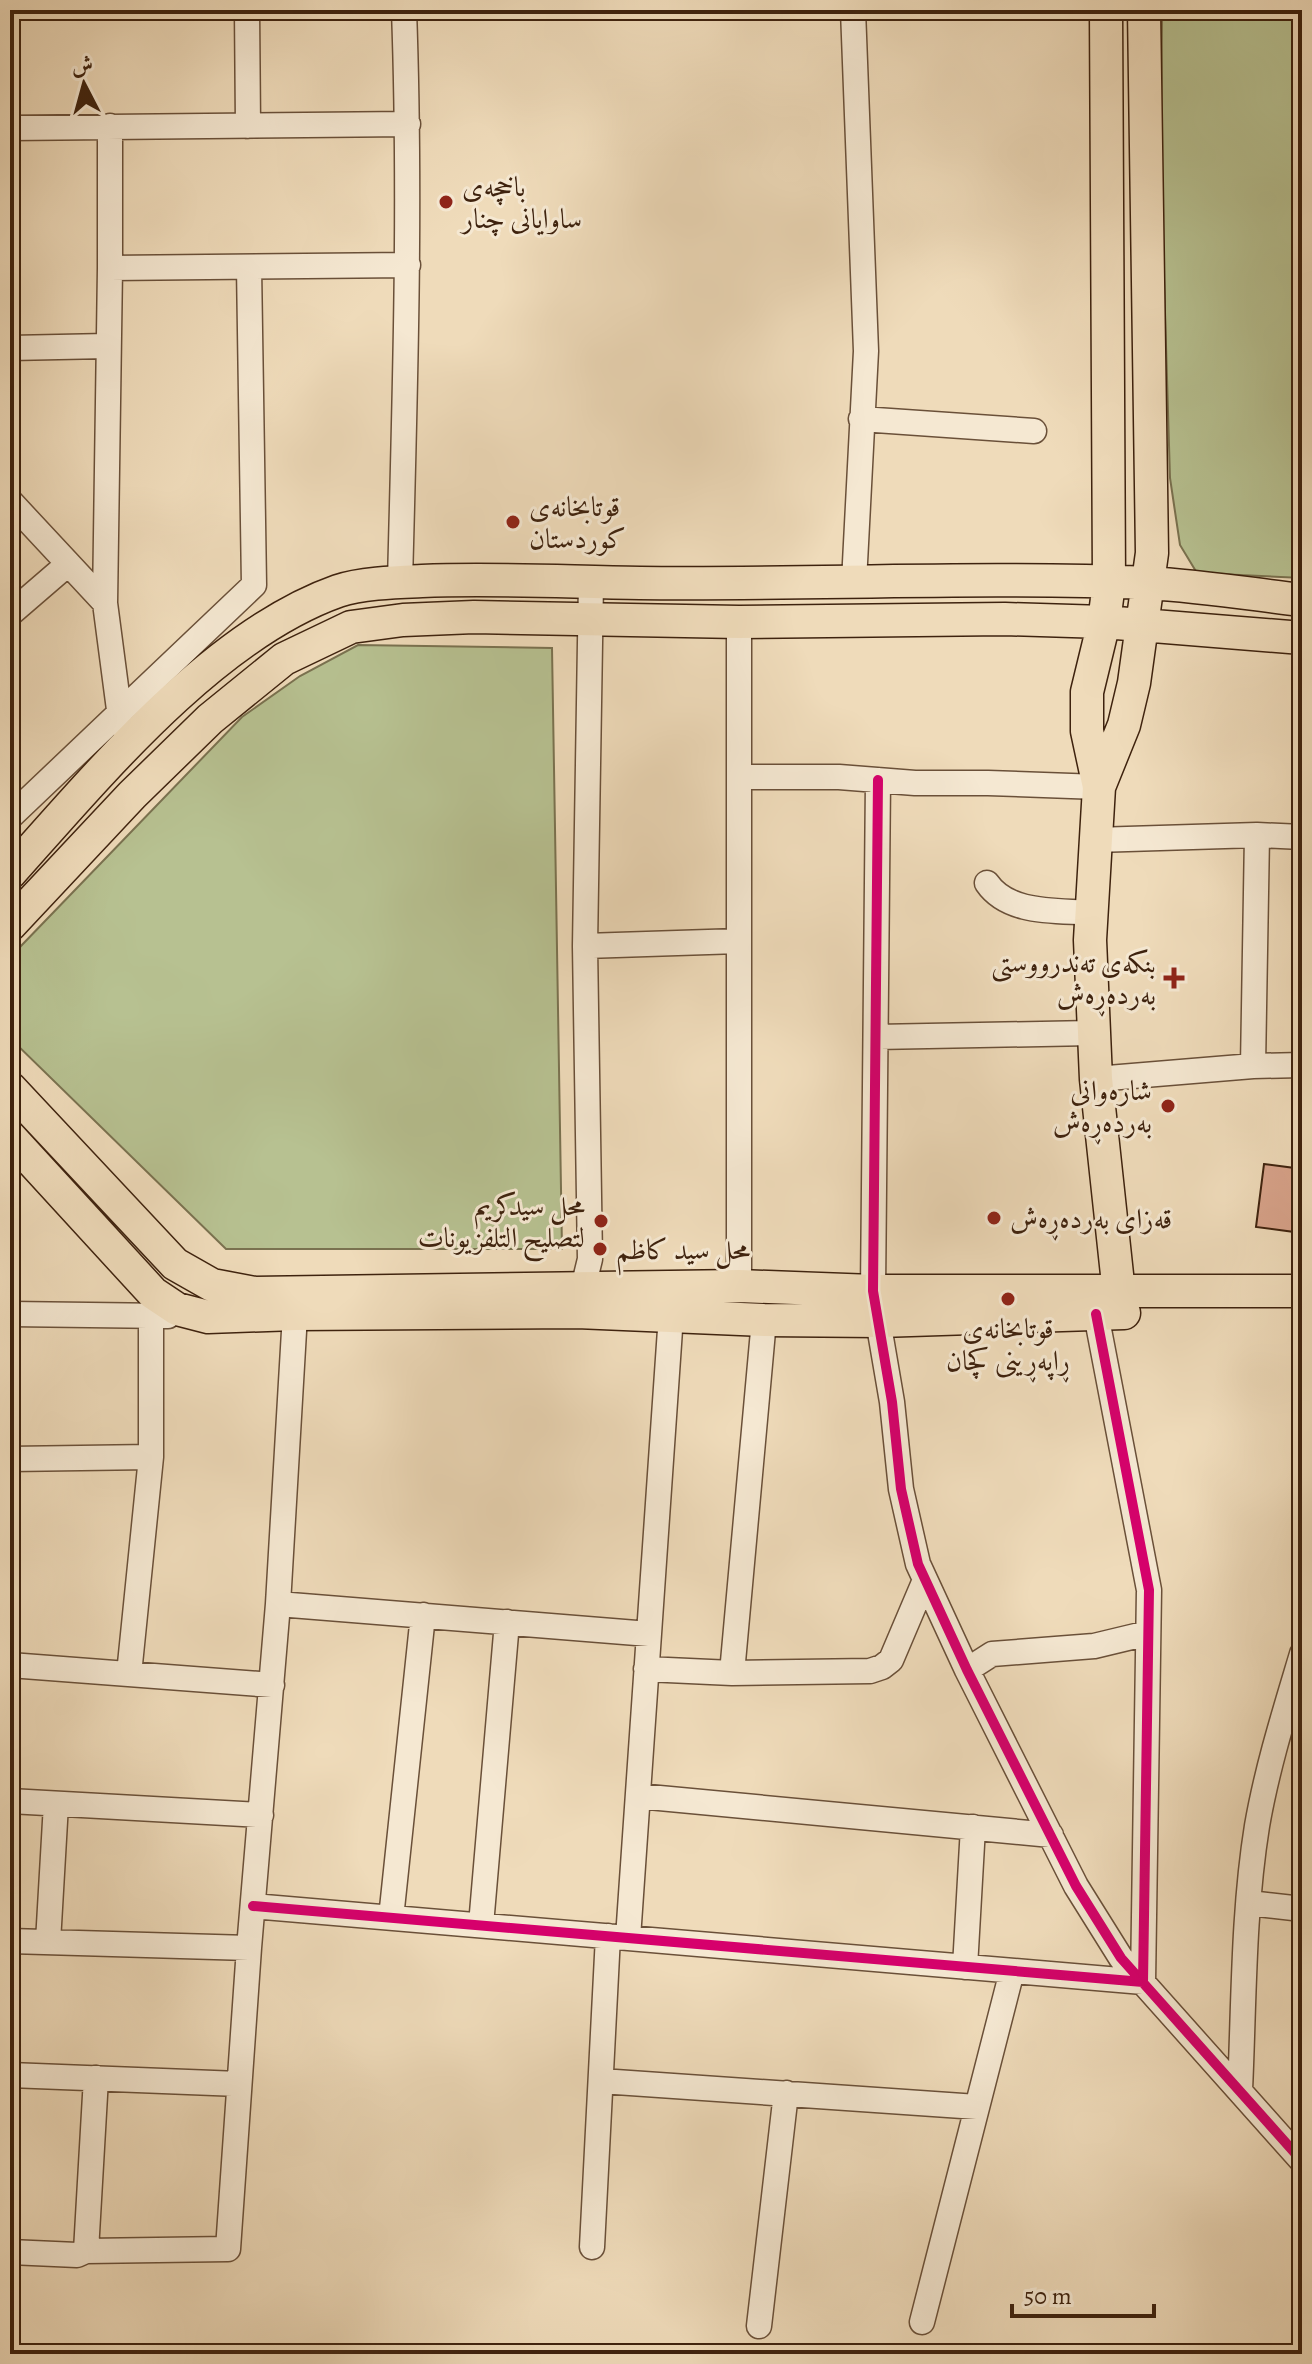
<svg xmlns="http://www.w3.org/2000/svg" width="1312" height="2364" viewBox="0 0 1312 2364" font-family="Alegreya,Amiri,serif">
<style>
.green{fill:#b7c191;stroke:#7a7250;stroke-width:2}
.building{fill:#d9a48c;stroke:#3e220e;stroke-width:2}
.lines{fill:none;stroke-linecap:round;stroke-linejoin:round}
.minor-casing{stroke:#6a5039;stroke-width:27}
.major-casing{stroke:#3e220e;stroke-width:35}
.minor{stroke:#f5e8d2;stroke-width:24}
.major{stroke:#efdbba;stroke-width:32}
.cycleway-casing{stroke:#f5e8d2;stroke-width:15}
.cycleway{stroke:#d6006c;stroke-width:10}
.poi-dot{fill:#8f2418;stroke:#f5e8d2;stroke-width:3}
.labels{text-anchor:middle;stroke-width:6;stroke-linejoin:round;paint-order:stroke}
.poi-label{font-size:28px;fill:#3e220e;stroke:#f5e8d2;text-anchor:start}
</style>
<rect width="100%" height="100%" fill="#efdbba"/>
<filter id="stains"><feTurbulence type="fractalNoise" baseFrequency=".0025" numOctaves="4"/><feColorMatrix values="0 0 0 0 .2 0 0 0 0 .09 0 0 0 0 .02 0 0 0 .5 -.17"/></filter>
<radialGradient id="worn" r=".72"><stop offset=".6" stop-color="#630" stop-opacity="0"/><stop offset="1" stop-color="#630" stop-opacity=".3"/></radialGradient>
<path class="green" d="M1162,10H1302V578L1197,573L1180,545L1170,478L1161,179Z
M358,645L552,648L562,1249H226L14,1042L10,1034V960L20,947L242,717L300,676Z"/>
<path class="building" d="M1264,1164L1302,1169V1233L1256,1227Z"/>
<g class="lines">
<defs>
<path id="minor" d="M247,10L248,126
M853,10L866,351L854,582
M10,128L408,124
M110,268L408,265
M10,348L107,346
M861,419L1034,431
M10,501L105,603L121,725
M400,582C405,391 411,201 404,10
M105,603L110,268V126
M10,614L68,564
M739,777H839L915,783H988L1099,787
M878,780L873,1291L892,1402L901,1489L918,1564L967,1670L1076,1886L1121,1958L1302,2161
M10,817L254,585L249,267
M1095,840L1257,835L1302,837
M987,883C1009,915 1058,910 1092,913
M585,946L739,941
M876,1037L1092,1033
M1253,1066L1257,835
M1096,1079L1253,1066L1302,1065
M739,1286V622
M583,1288L590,1259L585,946L591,582
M10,1314L168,1316
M10,1459L151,1457
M278,1604L649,1634
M10,1665L272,1685
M646,1669L732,1673L870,1671L882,1667L891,1660L925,1580
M967,1670L992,1654L1094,1646L1148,1633
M732,1673L764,1320
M129,1674L151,1457V1317
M638,1796L1051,1835
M10,1801L261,1815
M1249,1903L1302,1909
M253,1906L1143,1982L1149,1590L1096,1314
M391,1918L423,1615
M481,1925L507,1622
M628,1938L671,1315
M10,1941L249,1948
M48,1942L56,1804
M965,1967L973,1827
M10,2075L239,2084
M601,2081L977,2107
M1240,2090C1244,2003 1243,1913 1257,1826C1267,1768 1285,1711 1302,1654
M592,2247L608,1936
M86,2251L96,2078
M10,2252L77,2255L86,2251L228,2249L249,1948L278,1604L295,1314
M922,2322L1012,1971
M759,2326L786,2093"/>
<path id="major" d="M1099,787L1087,731V692L1104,622L1109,583L1106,10
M10,873C97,776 213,635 338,591C361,583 397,582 422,581C495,578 567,582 640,583C809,585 979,576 1148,583C1199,586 1251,594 1302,600
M10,925L132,795L210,719L284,659L351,627L403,620L474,617L739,622L1005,619L1104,622L1302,638
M10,1088L175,1264L212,1285L255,1293L739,1286L873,1291H1302
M10,1137L153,1293L177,1309L208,1317L295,1314L577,1312L764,1320L880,1321L1124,1313
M1119,1293L1096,1079L1090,940L1099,787L1124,725L1134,683L1152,553L1144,10"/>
</defs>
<use href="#minor" class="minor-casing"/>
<use href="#major" class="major-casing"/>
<use href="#minor" class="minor"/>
<use href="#major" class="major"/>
<defs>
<path id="cycleway" d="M878,780L873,1291L892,1402L901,1489L918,1564L967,1670L1076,1886L1121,1958L1302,2161
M253,1906L1143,1982L1149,1590L1096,1314"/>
</defs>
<use href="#cycleway" class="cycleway-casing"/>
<use href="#cycleway" class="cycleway"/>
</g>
<g class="poi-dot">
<circle cx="446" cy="202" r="8"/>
<circle cx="513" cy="522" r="8"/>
<path d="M1170 966h8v8h8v8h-8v8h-8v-8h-8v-8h8z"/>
<circle cx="1168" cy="1106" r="8"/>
<circle cx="994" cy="1218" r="8"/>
<circle cx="601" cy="1221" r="8"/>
<circle cx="600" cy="1249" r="8"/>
<circle cx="1008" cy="1299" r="8"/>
</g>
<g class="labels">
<g class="poi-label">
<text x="462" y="196">باخچەی<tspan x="462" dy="32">ساوایانی چنار</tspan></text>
<text x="529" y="516">قوتابخانەی<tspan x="529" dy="32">کوردستان</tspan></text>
<text x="1156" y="972" text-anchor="end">بنکەی تەندرووستی<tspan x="1156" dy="32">بەردەڕەش</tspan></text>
<text x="1152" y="1100" text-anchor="end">شارەوانی<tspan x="1152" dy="32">بەردەڕەش</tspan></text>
<text x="585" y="1215" text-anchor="end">محل سيدكريم<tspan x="585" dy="32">لتصليح التلفزيونات</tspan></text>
<text x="1010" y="1228">قەزای بەردەڕەش</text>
<text x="616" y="1259">محل سيد كاظم</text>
<text x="1008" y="1338" text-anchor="middle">قوتابخانەی<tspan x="1008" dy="32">ڕاپەڕینی کچان</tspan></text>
</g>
</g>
<rect width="1312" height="2364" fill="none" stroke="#efdbba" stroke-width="40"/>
<rect x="12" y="12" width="1288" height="2340" fill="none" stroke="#3e220e" stroke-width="4"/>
<rect x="20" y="20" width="1272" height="2324" fill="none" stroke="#3e220e" stroke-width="2"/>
<g transform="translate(84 84) rotate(354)" stroke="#f5e8d2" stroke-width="6" paint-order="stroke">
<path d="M0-6L14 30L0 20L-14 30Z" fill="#3e220e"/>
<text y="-12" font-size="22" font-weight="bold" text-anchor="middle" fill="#3e220e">ش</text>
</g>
<path d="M1012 2304v12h142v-12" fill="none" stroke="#3e220e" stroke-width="4"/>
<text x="1024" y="2304" font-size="24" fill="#3e220e" stroke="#f5e8d2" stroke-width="6" paint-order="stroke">50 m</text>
<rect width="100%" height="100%" filter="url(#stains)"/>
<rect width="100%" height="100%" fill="url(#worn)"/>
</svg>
